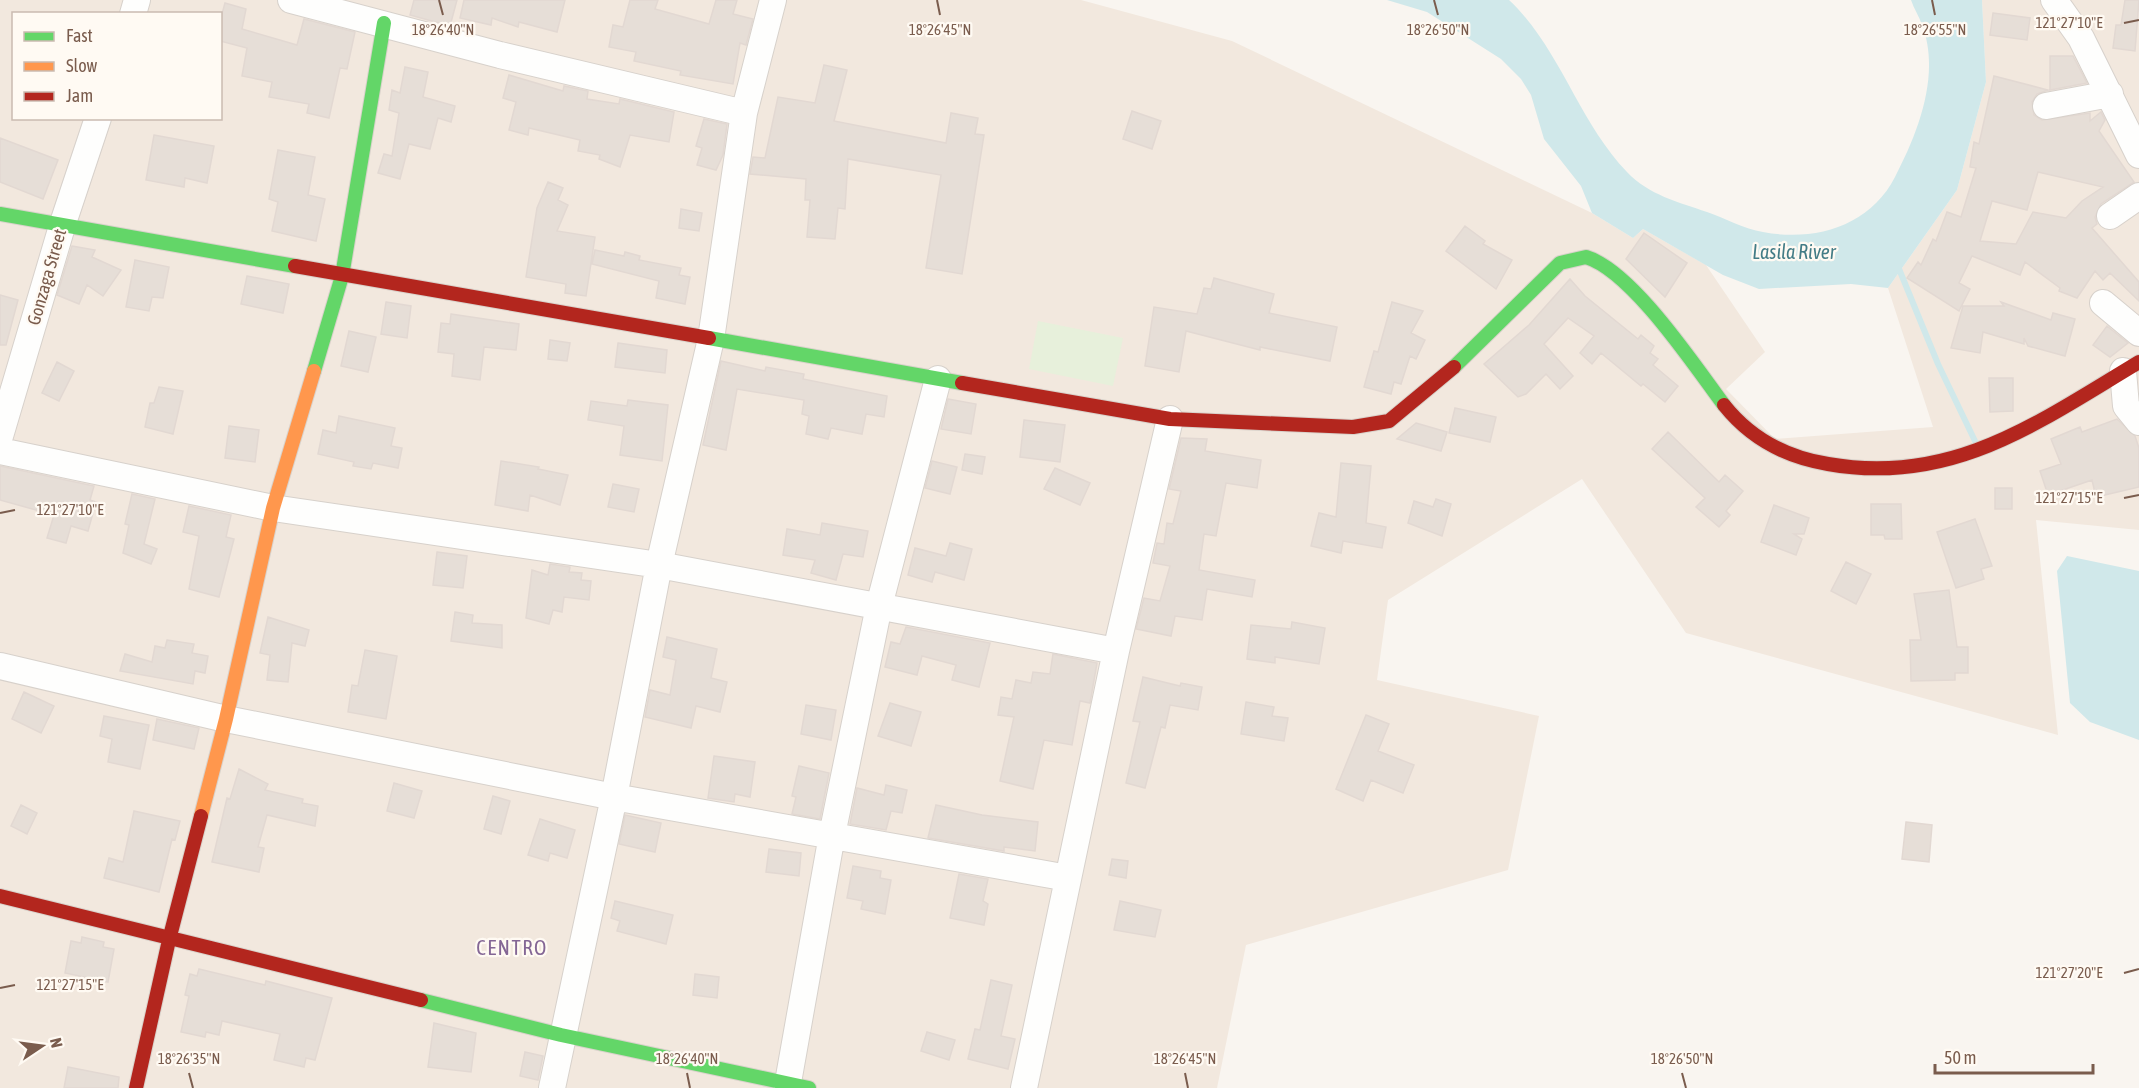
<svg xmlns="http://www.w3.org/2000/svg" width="2139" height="1088" viewBox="0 0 2139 1088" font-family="'Asap Condensed',sans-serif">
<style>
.residential{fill:#f2e8de;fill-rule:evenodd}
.green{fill:#e7f0db}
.water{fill:#d0e8ea}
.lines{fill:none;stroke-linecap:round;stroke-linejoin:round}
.stream{stroke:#d0e8ea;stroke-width:6}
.building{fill:#e6ded7;stroke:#e2d8d2;stroke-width:1.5;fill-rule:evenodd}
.street-casing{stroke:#d7d1cb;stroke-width:28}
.fast-casing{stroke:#d9d2cb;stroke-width:16}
.slow-casing{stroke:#d9d2cb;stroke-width:16}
.jam-casing{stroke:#d9d2cb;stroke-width:16}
.street{stroke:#fefefd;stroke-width:26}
.fast{stroke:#63d668;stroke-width:14}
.slow{stroke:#ff974d;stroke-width:14}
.jam{stroke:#b3261e;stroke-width:14}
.ticks{fill:none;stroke:#7a5c4d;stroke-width:2}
.labels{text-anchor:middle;stroke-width:4.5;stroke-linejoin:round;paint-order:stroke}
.street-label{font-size:18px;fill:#7a5c4d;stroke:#fffaf3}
.water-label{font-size:20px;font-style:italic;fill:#437c86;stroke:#fffaf3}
.quarter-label{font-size:21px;letter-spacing:1.5px;fill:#846695;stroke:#fffaf3}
.ticks-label{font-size:15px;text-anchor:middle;fill:#7a5c4d;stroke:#fffaf3;stroke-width:4.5;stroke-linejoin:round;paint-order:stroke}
</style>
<rect width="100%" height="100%" fill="#f9f5f0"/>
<path class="residential" d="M0,0H1081L1232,41L1592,213L1633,238L1643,229L1706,265L1765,352L1726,389L1775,439L1933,427L1888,288L1957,190L1986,82L1982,0H2139V530L2036,520L2058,735L1686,633L1582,479L1388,600L1377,680L1539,716L1508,870L1246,945L1217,1088H0ZM14,14H220V118H14Z"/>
<path class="green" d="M1038,321L1123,338L1113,386L1029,369Z"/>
<path class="water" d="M1387,0H1509C1560,48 1578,121 1627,172C1649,195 1678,202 1707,212C1725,218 1744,229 1763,232C1815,242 1870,226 1895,177C1918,133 1941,74 1922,25C1919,16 1914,9 1911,0H1982L1986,82L1957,190L1888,288L1851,284L1759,289L1723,275L1643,229L1633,238L1592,213L1581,186L1544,139L1531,95L1521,79L1501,59L1427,12Z
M2067,556L2139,571V740L2090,722L2070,703L2057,571Z"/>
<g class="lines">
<path class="stream" d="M1897,264L1938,364L1975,441"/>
</g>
<path class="building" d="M414,0H457L450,26L410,15Z
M464,0H565L557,32L519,22L518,27L492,18L491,25L460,18Z
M630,0H658L655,9L709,24L716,0H737L733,14L753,19L746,45L740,43L733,84L680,75L681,71L634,61L636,52L609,47L613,25L623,27Z
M2125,0H2139L2135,51L2113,48L2116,25H2121Z
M225,3L246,9L242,29L297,45L304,19L355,32L347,69L340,68L329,118L307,113L309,104L269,97L272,82L242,76L247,48L220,41V21Z
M1993,13L2030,18L2027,40L1990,35Z
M2050,56H2073L2087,83L2050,90Z
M824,65L847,70L834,121L946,143L951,113L978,118L975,134L984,135L962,274L926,268L941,175L848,159L845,209L838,208L835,239L807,237L810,200H805L806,179L750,174L753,157L765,158L778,97L815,103Z
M405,67L428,72L423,97L455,106L451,122L438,118L430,149L409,144L400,179L378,173L384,154L392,156L399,113L389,110L392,90L400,93Z
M509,75L563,91L564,86L588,91L587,99L619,104L620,99L674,112L669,142L630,135L620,167L599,159L600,155L578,151L580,140L529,128L528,135L509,130L516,102L503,98Z
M1994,76L2048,90L2037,94L2032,102L2034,115L2042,120L2090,113V121L2101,112L2105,120L2099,131L2134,182L2101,204L2095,217L2097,224L2092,228L2139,282V301L2110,273L2103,280L2095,271L2077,298L2059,291L2060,288L2025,262L2020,275L1972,256L1959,283L1970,289L1959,311L1907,278L1918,262L1921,265L1933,239L1936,241L1947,212L1961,217L1976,168L1970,167L1974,142L1979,144ZM2038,172L2103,187L2082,201L2066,218L2033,212L2016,244L1980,241L1992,201L2027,210Z
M1132,111L1161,121L1152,149L1123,139Z
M704,119L727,124L723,155L716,170L697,165L702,148L696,146Z
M154,135L214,146L207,183L185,178L184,187L146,180Z
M0,138L58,160L43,199L0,182Z
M278,150L315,157L308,195L325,199L316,241L272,231L278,202L269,199Z
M548,182L563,188L558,200L568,205L557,231L595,237L586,296L565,293L566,284L526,277L537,208Z
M681,209L702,213L699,231L679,228Z
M1465,226L1485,241L1483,244L1512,260L1496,289L1446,251Z
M1644,233L1687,263L1665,297L1626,259Z
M72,246L95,250L92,257L121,270L103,296L87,285L79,304L57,295Z
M595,250L624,256L625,252L640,256L639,260L681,268L679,275L690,277L685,304L656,298L659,281L592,264Z
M135,260L169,267L163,298L152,297L149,311L126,307Z
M247,276L289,284L283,313L241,304Z
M1214,278L1274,294L1269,313L1337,327L1330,361L1260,347V350L1186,331L1179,372L1145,366L1154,307L1197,314L1204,288L1211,289Z
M1570,279L1585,296L1638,339L1641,335L1654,346L1650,353L1658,359L1653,365L1678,386L1665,402L1643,384L1641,386L1601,353L1592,364L1580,353L1594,336L1568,318L1544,344L1573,376L1560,389L1546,374L1526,394L1518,397L1484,364L1529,325Z
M0,295L18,300L6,345H0Z
M386,302L411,306L407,338L381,334Z
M1392,302L1423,311L1411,333L1425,340L1416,359L1410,356L1401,384L1394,382L1391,394L1364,387L1374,351L1378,352Z
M2001,302L2051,320L2053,313L2075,319L2065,356L2028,346L2024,338V344L1983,332L1980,353L1951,348L1963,306H2004Z
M451,314L519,324L516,350L484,347L480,380L452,376L454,354L438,352L441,323L450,324Z
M2107,326L2128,343L2110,357L2093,345Z
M349,331L376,337L368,372L341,366Z
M550,340L570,343L567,361L548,359Z
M618,343L667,350L665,373L615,367Z
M721,361L765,371L766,367L804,374L803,379L887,396L884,417L866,414L862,434L831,428L828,439L806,434L809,416L802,414L804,400L737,389L726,450L703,445Z
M57,362L74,371L59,401L42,393Z
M1989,378H2013V411L1990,412Z
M159,387L183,391L173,434L145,427L150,403H154Z
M948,399L976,404L971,434L941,429Z
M628,400L668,405L662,461L620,455L624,426L588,420L591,401L627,406Z
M1455,408L1496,417L1490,442L1449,433Z
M339,416L395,428L391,446L402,448L398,468L373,463L371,469L353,466L354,462L318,454L323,430L336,433Z
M2117,419L2135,436L2139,448V487L2096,497L2092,480L2048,495L2040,471L2061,464L2051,439L2080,427L2082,432Z
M1024,420L1065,425L1060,462L1020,457Z
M1416,423L1447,432L1441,451L1397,439Z
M229,426L259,430L255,462L225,458Z
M1668,432L1719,482L1725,475L1743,491L1726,511L1730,515L1719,527L1696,507L1705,498L1652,449Z
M1181,438L1207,439L1205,451L1261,460L1257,488L1226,483L1216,536L1204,534L1199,570L1255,580L1252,597L1207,589L1202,620L1175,616L1171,636L1136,629L1144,598L1160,601L1170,566L1153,563L1157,543L1164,544L1167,523L1173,524L1181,491L1169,489Z
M965,454L985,457L982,474L962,470Z
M501,461L539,467L538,469L568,475L560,505L530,495L528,511L495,505Z
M932,461L957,467L950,494L925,488Z
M1341,463L1371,466L1366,523L1386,527L1382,548L1343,541L1341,553L1311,546L1319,513L1336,517Z
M0,466L94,486L90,500L96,502L88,531L71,526L66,543L47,538L54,515L0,500Z
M1055,468L1090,483L1080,505L1044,489Z
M613,484L639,489L634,512L608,507Z
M1995,488H2012V509H1995Z
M132,494L155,499L144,544L157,549L151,564L123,553L129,525L125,524Z
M1436,499L1451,504L1442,536L1408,523L1414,501L1433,507Z
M1871,504H1901L1902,539H1885L1884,535H1871Z
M1774,505L1809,518L1804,534H1794L1802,539L1796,555L1761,542Z
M189,506L231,515L226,537L234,539L219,597L189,589L199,536L183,532Z
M1975,519L1992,566L1981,569L1984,579L1956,588L1937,532Z
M822,523L868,531L863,557L843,554L836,580L811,573L815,560L783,555L787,529L820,535Z
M950,543L972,549L964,580L935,572L932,582L908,575L915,548L946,556Z
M437,552L467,556L463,588L433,585Z
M1846,562L1871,574L1856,604L1831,591Z
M550,564L570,567L569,572L582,573L581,580L591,581L589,600L564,597L562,612L553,610L549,624L526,618L532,570L548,575Z
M1949,590L1957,647H1968V673H1955V680L1911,681L1910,640H1921L1914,594Z
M455,612L473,615L472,623L502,625V648L451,641Z
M268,617L309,630L305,646L292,643L288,682L267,680L270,655L260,653Z
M1292,622L1325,628L1319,664L1275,657V663L1247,659L1251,625L1291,629Z
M906,627L990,643L979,687L952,680L956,665L922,656L917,675L885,667L891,642L900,644Z
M667,637L717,649L711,678L727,682L720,712L696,706L691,728L645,717L650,690L670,695L676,660L663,657Z
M167,640L194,644L192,653L208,656L205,673L195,671L193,684L120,671L125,654L152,662L155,646L165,648Z
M365,650L397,656L386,719L348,712L352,685L358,686Z
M1053,654L1097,663L1090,703L1080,701L1072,745L1044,740L1033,789L1000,781L1014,717L998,715L1001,697L1012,699L1016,680L1031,683L1033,672L1050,674Z
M1143,677L1180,686L1181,683L1202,687L1198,710L1170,705L1165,728L1161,727L1145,788L1126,783L1140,722L1133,721Z
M24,692L54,706L41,733L12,719Z
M1246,702L1274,707L1272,716L1288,718L1284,741L1241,734Z
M890,703L921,712L911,746L878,736Z
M806,705L836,710L831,740L801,734Z
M1366,715L1389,724L1378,751L1414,765L1403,793L1371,780L1363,801L1336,789Z
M104,716L149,725L140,769L108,762L112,739L100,736Z
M157,719L199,728L194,749L153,740Z
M714,756L755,762L750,797L735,794L734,802L708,798Z
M799,766L829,773L820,819L792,814L796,797L792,796Z
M239,769L268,784L265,790L303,799L302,803L318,806L315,826L267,815L258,847L264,848L259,872L212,862L227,798L230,799Z
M394,783L422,791L414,818L387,811Z
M886,785L907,790L902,813L891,811L886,830L850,824L857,788L884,795Z
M493,796L510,801L501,834L484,829Z
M21,805L37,813L27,834L11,826Z
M936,805L982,815L1038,822L1035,851L1004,847V851L928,838Z
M134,811L180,821L175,840L172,839L159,892L104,878L109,858L123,862Z
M625,815L661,823L655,852L619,844Z
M540,819L575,830L567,858L550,853L548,861L528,855Z
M1906,822L1932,825L1929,862L1902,859Z
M769,849L801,853L799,876L766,872Z
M1112,859L1128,861L1126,878L1109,875Z
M853,866L881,871L880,878L891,880L885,914L861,909L863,901L847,898Z
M959,874L988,879L983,901L988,904L984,925L950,918Z
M615,901L673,915L666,944L617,931L620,921L611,918Z
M1120,901L1161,910L1155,937L1114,930Z
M82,937L104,942L103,947L114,949L108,982L65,973L71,941L81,943Z
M199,969L265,985L266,981L332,998L315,1060L306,1058L304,1067L274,1060L280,1034L222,1021L219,1035L206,1032L205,1037L181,1032L189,996L185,995L190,974L197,976Z
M695,974L719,977L717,998L693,995Z
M991,980L1012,985L1001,1036L1015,1039L1008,1069L968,1059L975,1029L980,1030Z
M434,1023L476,1033L471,1072L428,1067Z
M927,1032L955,1040L949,1060L921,1051Z
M525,1052L543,1056L538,1080L520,1076Z
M68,1067L119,1077L118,1088H64Z"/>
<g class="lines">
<defs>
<path id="street" d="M291,0L500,55L744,113
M2054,0L2081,38L2139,155
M133,14L137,0
M2046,106L2110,94
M2110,216L2139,196
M2103,303L2139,333
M2123,371L2126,406L2139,422
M0,436L63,223L98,118
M0,451L273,508L659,565L1116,651
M0,666L226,719L614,797L1068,878
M552,1088L614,797L659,565L711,339L744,113L773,0
M787,1088L832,835L879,606L938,379
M1024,1088L1116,651L1170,419"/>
<path id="fast" d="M0,214L295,266
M709,338L962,383
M1454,367L1560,263L1586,257C1632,271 1694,365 1724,405
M314,371L342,276L384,23
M421,1000L561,1035L809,1088"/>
<path id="slow" d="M201,816L226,719L273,508L314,371"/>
<path id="jam" d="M295,266L709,338
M962,383L1170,419L1353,427L1389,421L1454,367
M1724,405C1751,439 1785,457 1828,464C1952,486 2037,423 2139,362
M0,896L421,1000
M136,1088L169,940L201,816"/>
</defs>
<use href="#street" class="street-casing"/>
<use href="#fast" class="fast-casing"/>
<use href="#slow" class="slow-casing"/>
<use href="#jam" class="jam-casing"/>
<use href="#street" class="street"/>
<use href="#fast" class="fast"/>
<use href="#slow" class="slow"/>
<use href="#jam" class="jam"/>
</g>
<path class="ticks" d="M439,0L443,15M937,0L940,15M1434,0L1438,15M1932,0L1935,15M2124,23L2139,20M2124,498L2139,495M0,513L15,510M2124,973L2139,969M0,988L15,985M189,1073L193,1088M687,1073L690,1088M1185,1073L1188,1088M1682,1073L1686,1088"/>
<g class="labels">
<g class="street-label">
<text transform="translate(47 277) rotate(-74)" y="6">Gonzaga Street</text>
</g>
<g class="water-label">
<text x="1794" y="259">Lasila River</text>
</g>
<g class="quarter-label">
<text x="512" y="955">CENTRO</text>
</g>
</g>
<g class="ticks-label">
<text x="2069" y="28">121°27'10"E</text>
<text x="443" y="35">18°26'40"N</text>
<text x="940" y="35">18°26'45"N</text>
<text x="1438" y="35">18°26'50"N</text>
<text x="1935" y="35">18°26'55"N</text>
<text x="2069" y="503">121°27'15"E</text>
<text x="70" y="515">121°27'10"E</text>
<text x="2069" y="978">121°27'20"E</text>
<text x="70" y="990">121°27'15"E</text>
<text x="189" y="1064">18°26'35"N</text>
<text x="687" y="1064">18°26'40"N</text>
<text x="1185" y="1064">18°26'45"N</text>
<text x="1682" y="1064">18°26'50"N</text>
</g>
<rect x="12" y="12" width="210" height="108" fill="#fffaf3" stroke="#cabbb1" stroke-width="1.5"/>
<rect x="24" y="32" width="30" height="9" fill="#63d668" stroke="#cabbb1" stroke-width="1.5"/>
<text x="66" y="42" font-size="18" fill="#7a5c4d">Fast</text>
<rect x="24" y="62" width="30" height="9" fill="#ff974d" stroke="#cabbb1" stroke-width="1.5"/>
<text x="66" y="72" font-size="18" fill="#7a5c4d">Slow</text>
<rect x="24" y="92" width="30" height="9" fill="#b3261e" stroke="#cabbb1" stroke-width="1.5"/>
<text x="66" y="102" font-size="18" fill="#7a5c4d">Jam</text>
<g transform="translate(42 1046) rotate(77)" stroke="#fffaf3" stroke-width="4.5" paint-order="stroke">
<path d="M0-4.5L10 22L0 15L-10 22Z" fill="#7a5c4d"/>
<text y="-9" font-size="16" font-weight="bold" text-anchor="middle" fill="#7a5c4d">N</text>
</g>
<path d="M1935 1064v9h158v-9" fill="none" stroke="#7a5c4d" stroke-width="3"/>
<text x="1944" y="1064" font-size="18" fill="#7a5c4d" stroke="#fffaf3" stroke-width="4.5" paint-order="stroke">50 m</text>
</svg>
